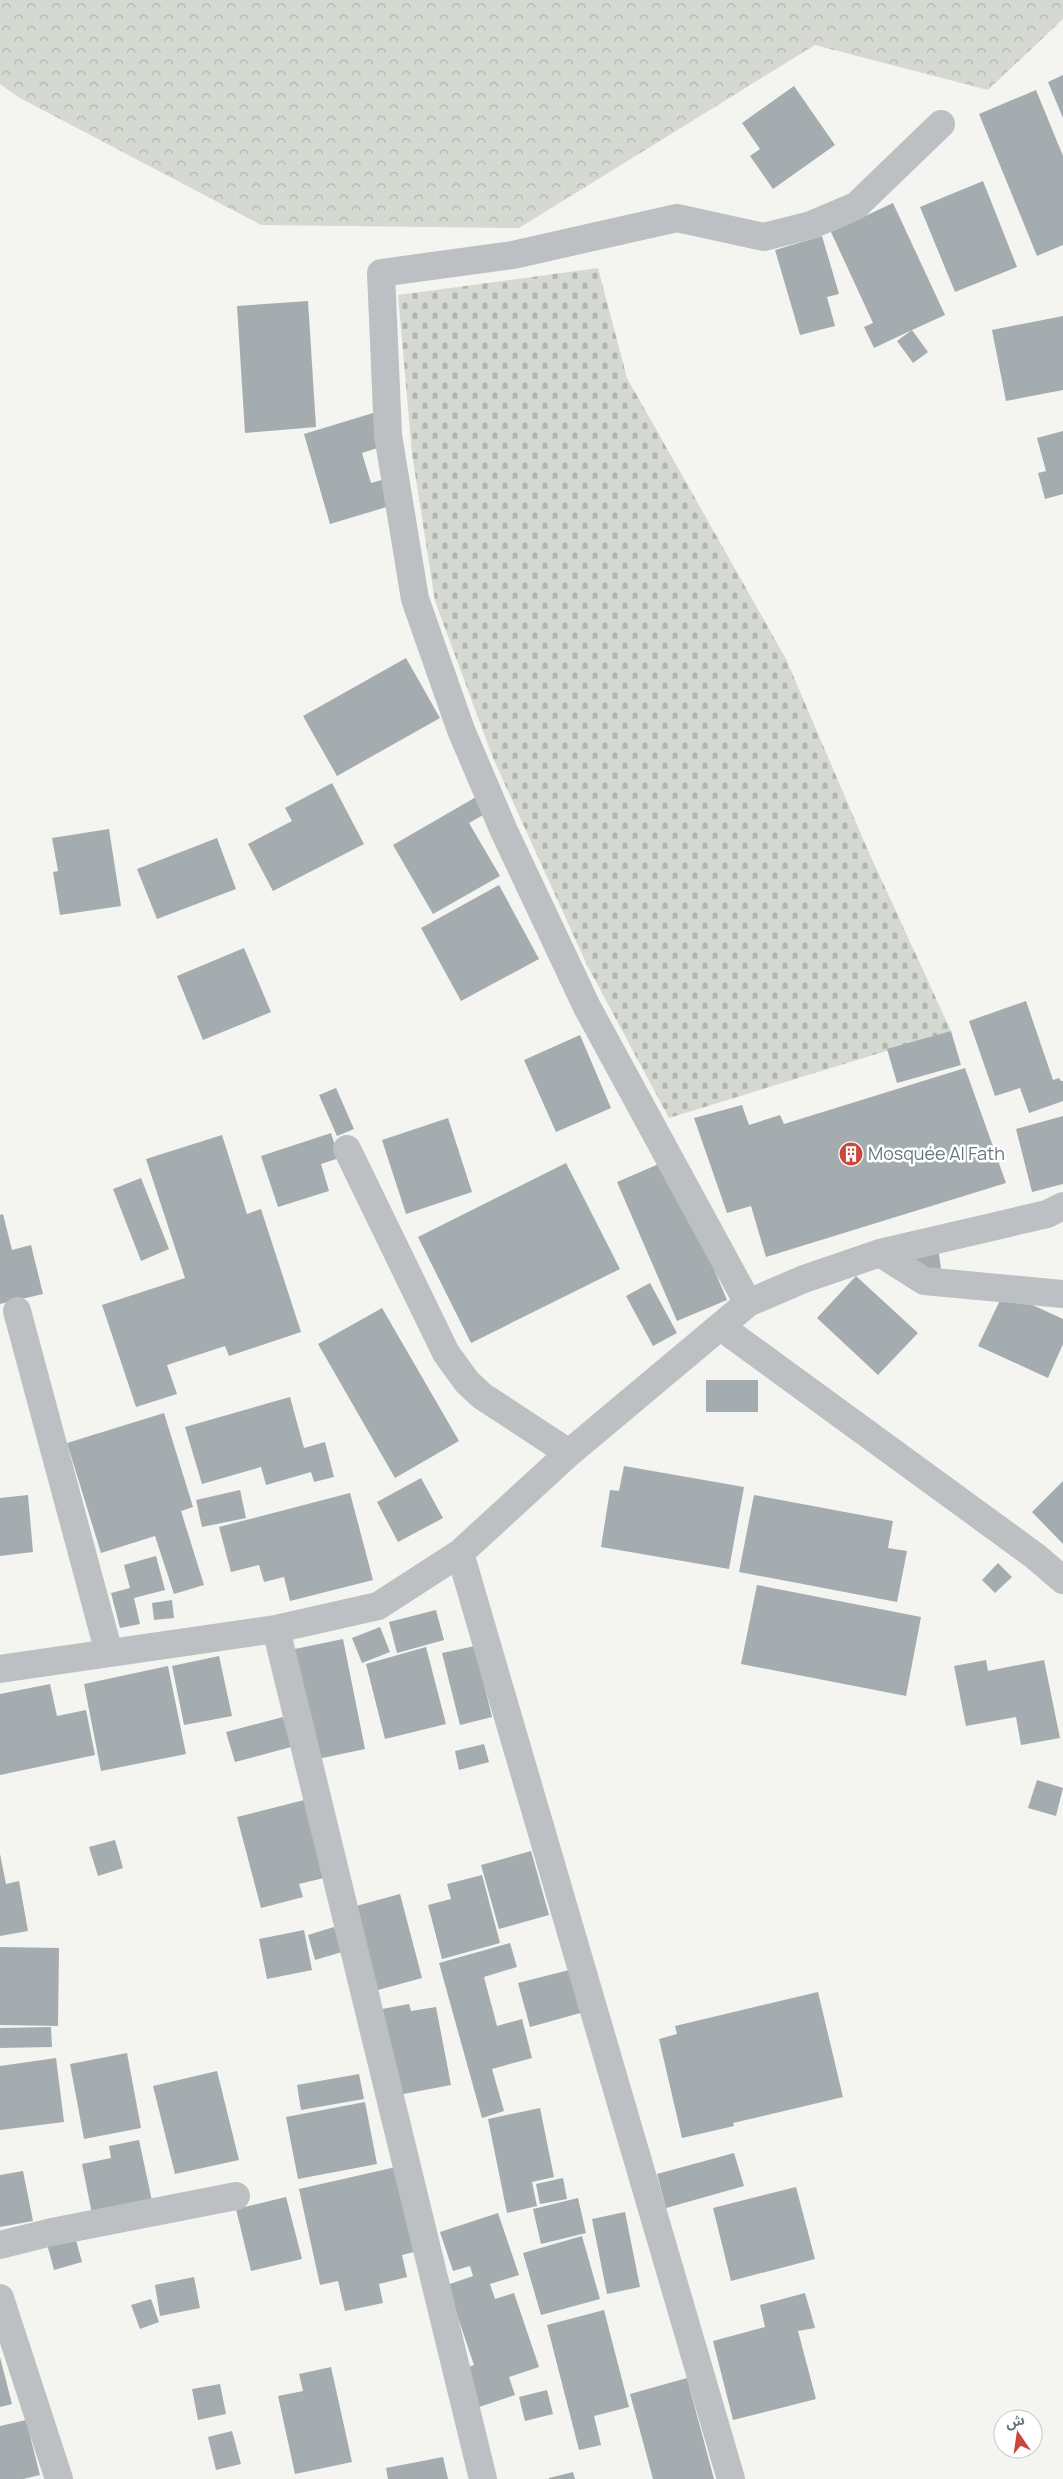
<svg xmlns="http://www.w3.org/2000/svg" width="1063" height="2479" viewBox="0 0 1063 2479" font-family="Manrope,'Noto Sans Arabic',sans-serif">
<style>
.forest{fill:url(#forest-crowns)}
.cemetery{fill:url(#cemetery-stones)}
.building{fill:#a4acaf}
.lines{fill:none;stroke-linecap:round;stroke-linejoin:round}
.minor{stroke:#bcc0c2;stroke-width:28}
.labels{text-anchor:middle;stroke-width:5;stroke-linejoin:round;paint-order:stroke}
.poi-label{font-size:18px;fill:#67777e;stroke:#fff;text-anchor:start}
</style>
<defs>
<pattern id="forest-crowns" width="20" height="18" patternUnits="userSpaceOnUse" patternTransform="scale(1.25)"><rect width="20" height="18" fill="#d5d9d1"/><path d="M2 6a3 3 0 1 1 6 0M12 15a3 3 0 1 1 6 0" fill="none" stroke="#b1b5af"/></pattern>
<pattern id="cemetery-stones" width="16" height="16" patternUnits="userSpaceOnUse" patternTransform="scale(1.25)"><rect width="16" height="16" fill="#d5d9d1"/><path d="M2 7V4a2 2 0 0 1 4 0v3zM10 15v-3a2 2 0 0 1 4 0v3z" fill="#b1b5af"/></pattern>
</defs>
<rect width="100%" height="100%" fill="#f4f4f1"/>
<path class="forest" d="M0,0H1063V19L988,90L815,45L519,228L261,225L20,98L0,84Z"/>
<path class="cemetery" d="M598,268L627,378L786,659L866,846L951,1031L669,1118L587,965L493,758L435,601L412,454L398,295Z"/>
<path class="building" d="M1063,75V118L1048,82Z
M794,86L835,145L773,189L750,156L760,149L742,123Z
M1036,90L1063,156V245L1037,256L979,114Z
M983,181L1017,267L955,292L920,207Z
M893,203L945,315L912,330L928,352L913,363L897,341L912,330L874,348L864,327L873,323L831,232Z
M822,236L839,294L827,297L835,326L800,335L775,250Z
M308,301L316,427L245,433L237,306Z
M1063,316V390L1006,401L992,330Z
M383,410L393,443L362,453L371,483L392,477L400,503L330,524L304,434Z
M1063,431V494L1045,499L1038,473L1046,471L1037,438Z
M406,658L440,718L337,776L303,716Z
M332,783L364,844L273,891L248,844L292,821L285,808Z
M483,793L492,810L469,823L500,876L433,914L393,845Z
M109,829L121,906L60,915L53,872L58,871L52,838Z
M217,838L236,889L157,919L137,869Z
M499,885L539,959L461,1001L421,928Z
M244,948L271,1012L203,1040L177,976Z
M1026,1001L1053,1080L1059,1078L1061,1081H1063V1101L1029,1113L1020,1088L995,1096L969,1021Z
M951,1031L961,1065L897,1083L887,1049Z
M580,1035L611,1108L556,1132L524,1060Z
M965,1068L1006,1183L766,1257L751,1206L727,1213L694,1118L742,1105L749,1125L780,1115L784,1124Z
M336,1088L354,1129L337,1136L319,1095Z
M1063,1116V1184L1032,1192L1016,1129Z
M448,1118L472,1192L406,1214L382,1140Z
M331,1133L339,1158L321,1164L329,1191L278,1207L261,1156Z
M222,1135L247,1214L261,1209L301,1332L229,1356L225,1346L167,1365L177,1394L136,1407L102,1305L185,1278L146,1159Z
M668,1160L727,1300L677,1321L617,1182Z
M566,1163L620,1269L471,1343L418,1237Z
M141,1178L169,1249L141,1261L113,1189Z
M3,1214L12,1250L31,1245L43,1294L0,1304V1215Z
M938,1247L941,1269L916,1272L913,1251Z
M856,1276L918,1333L878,1375L817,1318Z
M650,1283L677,1333L653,1346L626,1296Z
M1004,1292L1063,1319V1344L1048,1378L978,1346Z
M382,1308L459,1441L395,1478L318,1344Z
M706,1380H758V1412H706Z
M290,1397L304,1448L325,1442L334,1477L314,1482L311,1472L266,1485L261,1467L202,1484L185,1427Z
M164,1413L193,1507L181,1511L204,1585L174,1594L155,1536L101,1553L67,1443Z
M624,1466L744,1487L729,1569L601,1547L610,1490L619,1491Z
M421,1478L443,1518L398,1542L377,1502Z
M1063,1481V1544L1032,1512Z
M240,1490L246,1518L202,1527L196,1500Z
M350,1493L373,1580L290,1601L284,1577L264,1582L259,1565L231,1572L219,1527Z
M28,1495L33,1552L0,1556V1498Z
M754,1495L893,1521L888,1548L907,1551L897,1602L739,1572Z
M156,1556L165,1590L134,1598L140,1624L120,1628L111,1593L130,1588L124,1565Z
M998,1563L1012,1577L995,1593L982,1580Z
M757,1585L921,1617L906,1696L741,1664Z
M172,1600L174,1618L154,1620L152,1603Z
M436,1610L444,1640L397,1653L389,1622Z
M380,1627L390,1652L362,1663L352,1638Z
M343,1639L365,1749L313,1760L290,1650Z
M475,1646L492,1717L460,1725L442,1653Z
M426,1647L446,1724L385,1739L366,1664Z
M219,1656L232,1716L184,1725L172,1666Z
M986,1660L988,1671L1044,1660L1060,1738L1021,1745L1016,1717L966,1726L954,1666Z
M168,1666L186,1754L101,1771L84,1684Z
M50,1684L57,1716L86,1710L95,1755L0,1775V1694Z
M283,1717L291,1747L235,1762L226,1732Z
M484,1744L489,1762L459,1770L455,1751Z
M1037,1780L1063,1788L1056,1816L1028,1808Z
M308,1799L328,1877L299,1884L303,1897L261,1908L237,1817Z
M115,1840L123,1868L98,1876L89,1847Z
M531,1851L549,1915L499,1929L481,1865Z
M0,1854L6,1884L19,1881L28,1931L0,1936Z
M482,1875L500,1943L442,1959L428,1905L451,1899L447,1884Z
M400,1894L422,1978L378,1990L356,1906Z
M334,1927L342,1952L315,1960L308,1935Z
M304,1930L312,1970L267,1979L259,1939Z
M510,1943L517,1967L484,1977L497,2026L522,2019L532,2058L492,2069L504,2111L482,2118L439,1963Z
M0,1947L59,1948L58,2026L0,2025Z
M573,1969L584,2012L530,2027L518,1983Z
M818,1992L843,2097L733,2123L734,2126L682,2138L659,2039L677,2034L675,2026Z
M409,2004L411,2011L436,2007L451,2085L398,2095L382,2009Z
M51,2027L52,2047L0,2048V2028Z
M127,2053L141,2128L84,2139L70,2064Z
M56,2058L64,2122L0,2130V2066Z
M217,2071L239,2160L175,2174L153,2086Z
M359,2074L364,2099L301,2110L297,2085Z
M365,2102L377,2164L298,2179L286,2117Z
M540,2108L554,2177L532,2182L537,2206L507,2213L488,2119Z
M139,2140L152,2201L92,2214L82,2164L111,2158L109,2146Z
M734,2153L744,2186L666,2208L657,2174Z
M396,2167L414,2252L402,2255L407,2277L379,2284L383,2303L345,2311L338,2281L320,2285L299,2189Z
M23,2171L33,2221L0,2227V2175Z
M563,2178L567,2199L540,2204L536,2184Z
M796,2187L815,2259L731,2281L713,2208Z
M286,2197L302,2259L251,2271L236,2209Z
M578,2198L586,2233L541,2244L533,2209Z
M625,2212L640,2287L607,2294L592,2219Z
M498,2213L519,2275L490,2284L495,2299L514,2293L539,2367L509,2377L515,2395L473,2409L460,2370L474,2365L447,2285L473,2276L470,2266L453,2271L440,2232Z
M74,2233L82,2262L54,2270L46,2240Z
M582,2236L600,2299L541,2315L523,2253Z
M194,2277L200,2308L160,2316L155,2285Z
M805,2293L815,2328L798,2331L816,2399L733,2420L713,2341L765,2327L760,2305Z
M151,2299L159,2322L140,2329L131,2305Z
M604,2310L629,2407L594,2416L601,2445L579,2450L547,2325Z
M0,2357L12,2404L0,2407Z
M331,2367L352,2462L295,2474L278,2396L303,2391L299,2374Z
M687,2378L714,2479H653L630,2394Z
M220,2384L226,2414L198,2420L192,2389Z
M547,2390L553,2414L525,2421L519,2397Z
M26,2420L40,2475L23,2479H0V2426Z
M232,2431L241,2464L216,2470L208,2437Z
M443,2457L448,2479H388L386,2468Z
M573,2472L575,2479H549V2478Z"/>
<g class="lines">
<path class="minor" d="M347,1149L446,1353L467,1382L482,1396L569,1453
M880,1253L924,1281L1063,1294
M748,1303L587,1007L504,831L461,730L415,599L388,435L381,273L513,255L677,218L764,237L811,225L856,206L941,124
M17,1311L109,1653
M721,1327L1035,1556L1063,1580
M460,1553L731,2479
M276,1629L483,2479
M0,1669L276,1629L378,1606L460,1553L569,1453L748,1303L804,1279L880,1253L1047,1214L1063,1206
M0,2245L52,2232L236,2196
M0,2298L59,2479"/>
</g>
<defs>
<symbol id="building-disc" viewBox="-11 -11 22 22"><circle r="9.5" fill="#cb473b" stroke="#fff"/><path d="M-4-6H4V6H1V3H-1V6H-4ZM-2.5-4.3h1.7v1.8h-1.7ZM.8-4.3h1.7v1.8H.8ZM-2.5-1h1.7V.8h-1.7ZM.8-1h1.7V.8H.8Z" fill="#fff"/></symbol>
</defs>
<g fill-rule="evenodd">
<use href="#building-disc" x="837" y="1140" width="28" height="28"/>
</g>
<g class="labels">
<g class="poi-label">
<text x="868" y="1160">Mosquée Al Fath</text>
</g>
</g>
<g transform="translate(1018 2434) rotate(347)"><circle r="24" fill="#ffffff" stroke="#c2c9cb"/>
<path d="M0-4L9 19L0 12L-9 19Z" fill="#cb473b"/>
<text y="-8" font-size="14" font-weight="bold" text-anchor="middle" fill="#67777e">ش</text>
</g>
</svg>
